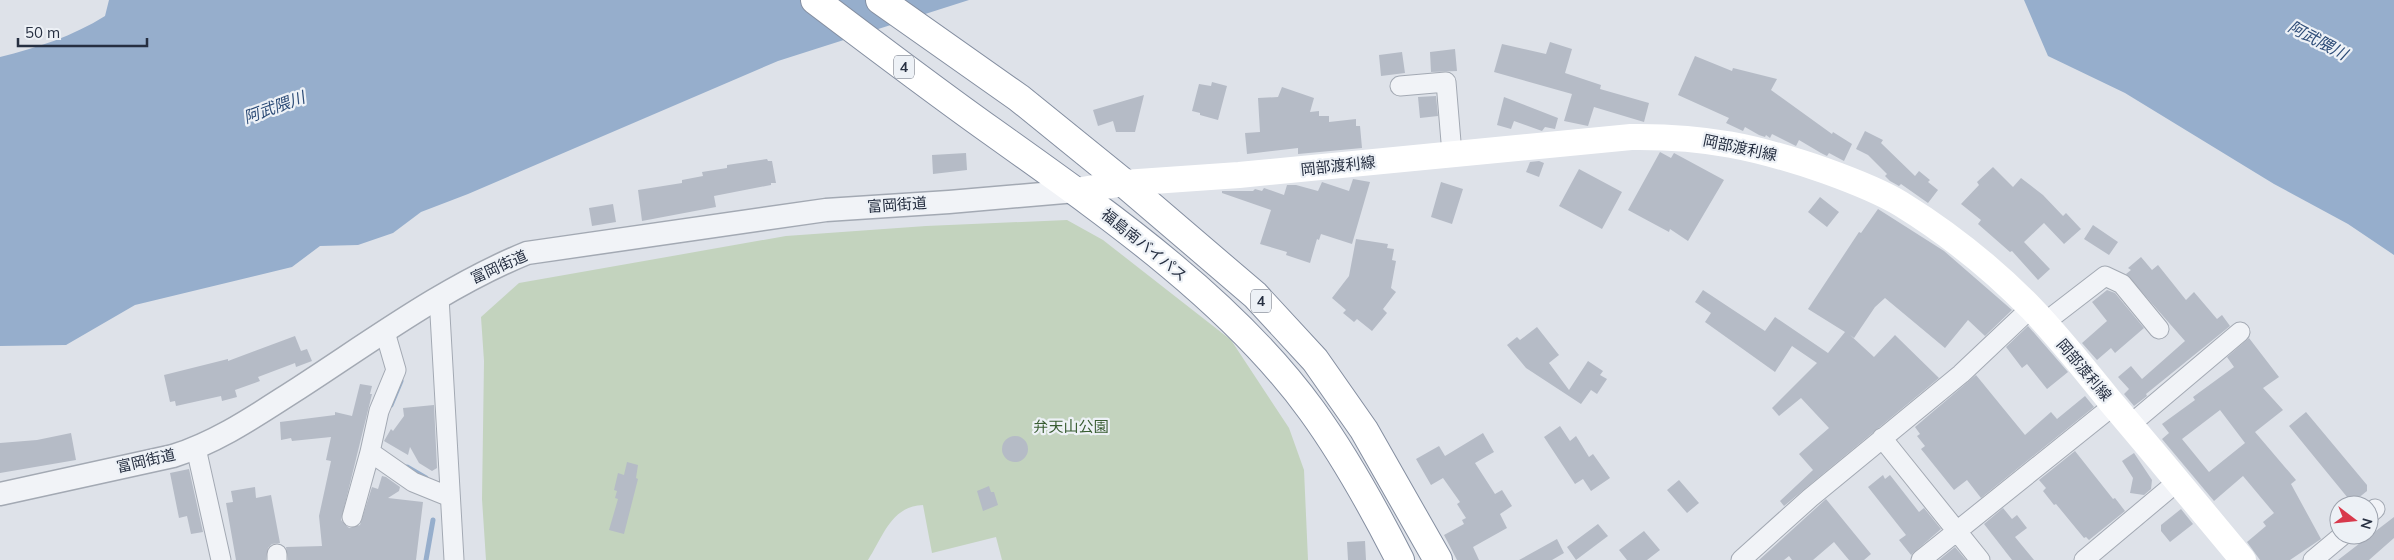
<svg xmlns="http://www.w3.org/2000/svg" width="2394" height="560" viewBox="0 0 2394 560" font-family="Mulish,'Noto Sans JP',sans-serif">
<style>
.green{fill:#c3d3be}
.water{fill:#96aecc}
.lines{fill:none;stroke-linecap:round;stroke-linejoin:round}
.stream{stroke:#96aecc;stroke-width:5}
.building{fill:#b5bbc6;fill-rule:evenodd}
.minor-casing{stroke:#a3a9b3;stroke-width:21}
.tertiary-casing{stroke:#a3a9b3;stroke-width:25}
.trunk-casing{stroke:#848ea0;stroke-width:30}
.minor{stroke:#f1f3f7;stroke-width:19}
.tertiary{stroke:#f1f3f7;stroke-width:22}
.secondary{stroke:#fff;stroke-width:26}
.trunk{stroke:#fff;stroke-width:28}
.labels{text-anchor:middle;stroke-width:4.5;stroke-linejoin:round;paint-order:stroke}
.shield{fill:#edf1f6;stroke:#626977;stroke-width:1}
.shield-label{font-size:14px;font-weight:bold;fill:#262f41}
.street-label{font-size:15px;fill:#262f41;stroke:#edf1f6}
.park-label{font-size:15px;fill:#395d32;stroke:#edf1f6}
.water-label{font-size:16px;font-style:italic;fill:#2d4c77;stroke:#edf1f6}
</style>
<rect width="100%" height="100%" fill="#dee2e9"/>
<path class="green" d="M1067,220L1103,240L1231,340L1289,428L1304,470L1308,560H1002L996,537L932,553L923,505C891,506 883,537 868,560H486L482,499L484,361L481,317L519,283L786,236L926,226Z"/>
<path class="water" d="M109,0H969L778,61L468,194L421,212L393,233L358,245L320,246L292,267L135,305L66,345L0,346V57C37,48 73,36 105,16Z
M2024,0H2394V255L2348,224L2274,184L2125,93L2048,56Z"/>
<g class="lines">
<path class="stream" d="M391,405L401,381
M407,467L426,478
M426,560L433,520"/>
</g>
<path class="building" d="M1550,42L1572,49L1565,73L1601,85L1600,89L1649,103L1644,122L1594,107L1588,126L1564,121L1572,94L1494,72L1502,44L1546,54Z
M1455,49L1457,71L1431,72L1430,52Z
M1402,52L1405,73L1381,76L1379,55Z
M1695,56L1732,71L1733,68L1777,79L1771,90L1832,134L1833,132L1852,144L1844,161L1829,153L1827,156L1821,153L1799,140L1796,146L1772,134L1770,138L1766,135L1765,137L1759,135L1745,127L1743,131L1726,123L1729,118L1678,95Z
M1212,82L1227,86L1218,120L1200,115V113L1192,111L1199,84L1211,86Z
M1282,87L1314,98L1310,112L1319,111V116H1329V122L1356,119V126H1360L1362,148L1298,154V148L1247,154L1245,133L1260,132L1258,98L1278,97Z
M1144,95L1135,132H1116L1113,121L1098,126L1093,110Z
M1436,96L1438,116L1420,118L1418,97Z
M1504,97L1558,118L1555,129L1545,127L1542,131L1514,121L1511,129L1497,125Z
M1865,131L1883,140L1881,143L1915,176L1919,171L1930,180L1928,182L1938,190L1928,203L1901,184L1899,186L1890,181L1885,176L1887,174L1868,155L1856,149Z
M1660,152L1671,158L1674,153L1724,180L1688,241L1670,229L1669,232L1628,210Z
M966,153L967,170L933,174L932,155Z
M767,159L768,161H772L776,183H771V185L714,196L716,207L642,221L638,190L682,183V180L703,176L702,172L727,168V165Z
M1539,161L1544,163L1539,177L1526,172L1530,162Z
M1993,167L2013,187L2021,178L2043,195L2063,216L2066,213L2081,229L2064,244L2044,223L2024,242L2050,269L2038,280L2012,251L2010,252L1978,224L1981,220L1961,204L1979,185L1977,182Z
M1579,169L1622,192L1602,229L1559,206Z
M1353,179L1370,182L1352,244L1321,234L1319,240L1317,239L1310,263L1286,255L1287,252L1260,244L1271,210L1222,193V191H1253L1255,189L1262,191L1264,188L1284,195L1287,185H1296L1318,191L1322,182L1349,191Z
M1441,182L1463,189L1452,224L1431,217Z
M1820,197L1839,212L1827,227L1808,212Z
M613,204L616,222L592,226L589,208Z
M1878,209L1944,251L2012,310L1985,336L1968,320L1945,348L1885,298L1875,307L1854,338L1850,335L1874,357L1895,335L1939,378L1784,506L1780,501L1813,470L1799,454L1829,428L1801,398L1779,416L1772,408L1817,363L1792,346L1775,372L1705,322L1711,313L1695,302L1703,290L1765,331L1775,317L1828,353L1845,332L1808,309L1859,232L1861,233Z
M2093,225L2118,242L2109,255L2084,239Z
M1356,239L1388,244L1387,248L1394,249L1392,260L1396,261L1391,288L1396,292L1383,309L1387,313L1372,331L1357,319L1354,322L1343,313L1346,310L1332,298L1349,276Z
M2141,257L2152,270L2158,265L2186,300L2194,292L2217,319L2222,315L2230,326L2146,394L2147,396L2134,406L2124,394L2129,389L2118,377L2131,366L2142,379L2185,341L2126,274L2131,270L2128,268Z
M2107,290L2115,293L2144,328L2115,353L2111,348L2097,360L2082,343L2107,321L2092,302Z
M2028,326L2068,372L2047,389L2027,364L2022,368L2006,347Z
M1537,327L1559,355L1549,363L1569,390L1588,361L1603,371L1600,375L1607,379L1597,394L1591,390L1581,404L1526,368L1507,345L1517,337L1520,340Z
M295,336L301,351L307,349L312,361L296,367L295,363L258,377L260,381L235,390L237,397L222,401L221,396L176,406L175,401L170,402L164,375L228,359V361Z
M2249,338L2279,377L2263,388L2283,410L2255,432L2296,480L2291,484L2321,539L2290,560H2260L2247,542L2266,526L2263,522L2274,513L2243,476L2214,501L2162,439L2169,433L2162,424L2195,400L2193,397L2234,367L2227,357ZM2220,410L2245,443L2209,472L2182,439Z
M1976,375L2025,435L2051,412L2057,419L2085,396L2094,407L1981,498L1967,480L1954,490L1921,449L1925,446L1917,436L1920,434L1915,427Z
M360,384L372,386L370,394H372L341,520L349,528L360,525L372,487L378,489L382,476L386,477L400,487L399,491L388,498L423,502L416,560H288L286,547L322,546L319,516L331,461L326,460L331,437L292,441L291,438L281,440L280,422L335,415V412L352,416Z
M434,405L437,468L432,471L419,463L410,447L408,455L384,441L391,429L393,431L404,416L403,408Z
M2306,412L2367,485V491L2352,503L2289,426Z
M1560,426L1570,441L1576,436L1589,457L1593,454L1610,478L1591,491L1583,479L1575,484L1544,437Z
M71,433L76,460L0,473V443L37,440Z
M1483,433L1494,452L1475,463L1495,494L1502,490L1512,506L1500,514L1507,528L1473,547L1479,560H1457L1444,535L1464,524L1462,520L1466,518L1457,504L1460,502L1443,478L1431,485L1416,459L1439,446L1445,456Z
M1002 449a13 13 0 1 1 26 0a13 13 0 1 1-26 0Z
M2075,451L2113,499L2115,498L2125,511L2089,540L2086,537L2084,538L2056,504L2054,505L2043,491L2046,488L2039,480Z
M2134,453L2152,480L2151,489L2144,495L2130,493L2133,478L2122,461Z
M627,462L638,465L636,478L638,479L624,534L609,530L618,499L615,498L617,491L614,490L618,473L624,475Z
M189,469L203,532L191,534L187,516L179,518L170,473Z
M1883,475L1885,479L1890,475L1919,512L1924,508L1941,529L1911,555L1899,540L1906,535L1868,487Z
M1679,480L1699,503L1687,513L1667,490Z
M989,486L991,492H994L998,505L983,511L977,491Z
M255,487L256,498L271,495L280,543L272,544L268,548L266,560H236L226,503L233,502L231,491Z
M1826,499L1871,554L1864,560H1849L1834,542L1813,560H1792L1789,556L1784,560H1759Z
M2003,508L2012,519L2017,515L2027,528L2015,537L2034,560H2012L1984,524Z
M2181,509L2193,524L2170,542L2161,531V525Z
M2394,517V538L2369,560H2338Z
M1598,524L1608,536L1576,560L1567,547Z
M1644,531L1660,550L1647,560H1627L1619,550Z
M1557,539L1564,553L1552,560H1519Z
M1365,541L1366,560H1348L1347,542Z
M1955,547L1966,560H1939Z"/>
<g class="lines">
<defs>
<path id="minor" d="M1400,86L1446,82L1452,154
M439,297L454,560
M2044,323L2105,276L2122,284L2159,329
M385,332L396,370L379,411L370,452L413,482L450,497
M2131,424L2240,332
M1882,438L1980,560
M196,448L221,560
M2369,514L2375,509
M352,517L370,452
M277,554V560
M1741,560L1810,498L1961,374L2031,308
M1921,560L2114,405
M2084,560L2177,482
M2313,560L2343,535"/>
<path id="tertiary" d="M0,494L173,456C220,441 258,414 299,388C373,340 446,286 527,253L826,210L949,202L1076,191"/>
<path id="trunk" d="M815,0C873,44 931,88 990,130C1102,210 1231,299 1312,411C1346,458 1374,509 1400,560
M880,0L1019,98L1124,183L1255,295L1315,360L1364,430L1438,560"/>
</defs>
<use href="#minor" class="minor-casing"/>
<use href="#tertiary" class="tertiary-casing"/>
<use href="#trunk" class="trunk-casing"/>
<use href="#minor" class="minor"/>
<use href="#tertiary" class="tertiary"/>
<path class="secondary" d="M1076,191L1124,183L1239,175L1631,137C1705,136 1757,147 1826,171C1851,180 1878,190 1901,204C1948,233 1993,269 2032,309C2060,338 2085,370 2110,401C2155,454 2199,507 2243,560"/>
<use href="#trunk" class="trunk"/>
</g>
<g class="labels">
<g class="shield">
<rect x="894" y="55.5" width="20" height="23" rx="4"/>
<rect x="1251" y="289.5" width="20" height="23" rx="4"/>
</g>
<g class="shield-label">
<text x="904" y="72">4</text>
<text x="1261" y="306">4</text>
</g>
<g class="street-label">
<text transform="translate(1740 148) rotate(12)" y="5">岡部渡利線</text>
<text transform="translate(1338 166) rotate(-6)" y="5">岡部渡利線</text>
<text transform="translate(897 205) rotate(-4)" y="5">富岡街道</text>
<text transform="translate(1144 245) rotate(39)" y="5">福島南バイパス</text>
<text transform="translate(499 267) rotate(-24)" y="5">富岡街道</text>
<text transform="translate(2084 370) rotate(50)" y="5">岡部渡利線</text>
<text transform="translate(146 461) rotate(-13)" y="5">富岡街道</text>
</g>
<g class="park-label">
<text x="1071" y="432">弁天山公園</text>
</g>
<g class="water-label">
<text transform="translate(2318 40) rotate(28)" y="6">阿武隈川</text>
<text transform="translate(274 107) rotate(-20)" y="6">阿武隈川</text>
</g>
</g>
<g transform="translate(2354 520) rotate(106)"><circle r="24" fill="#edf1f6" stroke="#9da3ae"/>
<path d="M0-4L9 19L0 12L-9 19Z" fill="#d8394c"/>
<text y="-8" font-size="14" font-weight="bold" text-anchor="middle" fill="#262f41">N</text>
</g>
<path d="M18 38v8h129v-8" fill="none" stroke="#262f41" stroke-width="2.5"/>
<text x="25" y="38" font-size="15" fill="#262f41" stroke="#edf1f6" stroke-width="4" paint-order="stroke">50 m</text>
</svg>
